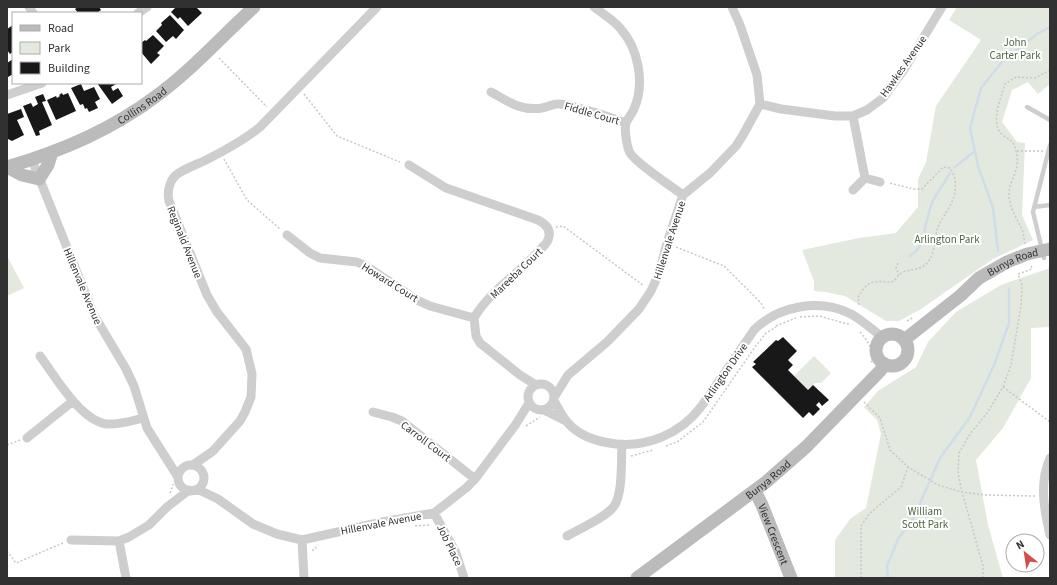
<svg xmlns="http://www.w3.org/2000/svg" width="1057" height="585" viewBox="0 0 1057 585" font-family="'Source Sans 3',sans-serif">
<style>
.green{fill:#e3e9de}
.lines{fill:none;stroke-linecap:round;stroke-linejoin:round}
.stream{stroke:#d0dde9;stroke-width:2.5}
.building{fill:#181818}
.path{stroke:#c8c8c8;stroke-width:1.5;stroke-dasharray:2 2;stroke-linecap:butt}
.lane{stroke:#cecece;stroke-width:4.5}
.street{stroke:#cecece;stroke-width:9}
.secondary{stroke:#bbb;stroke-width:13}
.labels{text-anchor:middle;stroke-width:4;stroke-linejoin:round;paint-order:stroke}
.park-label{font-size:11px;fill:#516843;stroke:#fff}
.street-label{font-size:11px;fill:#313131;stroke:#fff}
</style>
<rect width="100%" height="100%" fill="#fff"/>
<path class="green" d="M957,7H1050V84L1038,94L1028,82L1012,90L1002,122L1017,142L1025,143L1022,215L1033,240L993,259L921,309L899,321H886L845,296L825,292L814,291V281L802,250L859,238L896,233L918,207V179L926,162L936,106L981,40L949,20Z
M7,256L24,288L7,296Z
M1050,268V327L1031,328V378L1003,428L976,460L988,525L1003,578H835V540L850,519L866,508L881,434L877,420L864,407L878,391L916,367L928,342L956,312L1001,285Z
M814,356L831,373L821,383H815L808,390L794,376Z"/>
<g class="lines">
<path class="stream" d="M955,167L975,151
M998,251L993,208L978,166L970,128L981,88L1002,62L1037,34L1050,27
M910,256L917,250L924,239L925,227L932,202L950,173
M888,578L887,566L898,539L914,517L940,458L970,417L994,365L1009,323V289"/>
</g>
<path class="building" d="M78,7H99L101,10L97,13H78L75,9Z
M176,7H196L202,13L188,26L180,17L178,19L171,12Z
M170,15L184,30L176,39L173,36L166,42L156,31L162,25L161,23Z
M13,25V52L10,54L7,50V29Z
M153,35L164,46L157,53L160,55L151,64L141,52V43L145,40L146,41Z
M13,59V74L8,77L7,63Z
M97,83H118L111,87L113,91L118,88L123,96L112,104Z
M81,84L84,91L94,87L100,99L95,102L98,108L89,112L87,108L85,109L83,104L80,105L71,88Z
M62,93L63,95L68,93L76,111L56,120L47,100L56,96L57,98L60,96L59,95Z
M43,94L46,101L42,102L52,125L39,131L40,135L36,136L23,106L31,103L33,107L38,104L35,97Z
M21,109L24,117L17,120L24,135L12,141L8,139L7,136V114Z
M783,337L797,351L788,360L793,365L788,370L808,390L813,385L829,400L822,406L819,402L816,405L820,409L813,416L809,412L803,418L752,367L756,364L753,362L776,340L778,341Z"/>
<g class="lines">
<path class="path" d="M219,58L267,107
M304,94L337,136L400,162
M1017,151H1043
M224,159L247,200L280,229
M556,227L563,226L644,286
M1025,244C1024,240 1024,236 1023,232C1018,219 1008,207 1009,192C1011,177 1021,169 1016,151C1014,140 1010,141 1003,135C989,125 1001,98 1005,84L1016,77L1035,78L1050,70
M676,247L724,266L761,303L765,310
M898,263L896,268L899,275
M859,305L858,297C862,291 867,282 875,282C880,281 886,282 891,282C896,281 896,277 900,274C906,269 918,271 925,265C936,256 934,239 938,227C943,215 954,204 955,191C956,181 955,176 950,168L943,167L922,189H914L889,183
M800,317L819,316L851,325
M907,321L914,317
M776,326L796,318
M860,332C868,341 875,351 871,364
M1003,387L1050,422
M864,402L880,418L890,450L908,467L938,485L962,492L984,495L1035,496
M526,426L540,417
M7,445L20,440
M666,446L677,442L703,422L755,347L766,333L776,327
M631,456L653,450
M170,493L173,486V484
M415,526L430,525
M312,550H314L318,545
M7,551L16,563L63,543
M861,578V526L870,513L901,487L908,467
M983,578V566L962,492L958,473L959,453L970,434L987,413L1003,387L1011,365L1021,306L1022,285L1018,274L1032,269L1031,265"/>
<path class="lane" d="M1027,107L1050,120
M1034,207L1050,205
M1044,258L1033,212L1050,145"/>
<path class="street" d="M29,7L33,13
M594,7C603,14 613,20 620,28C639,49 645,84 634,109C632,114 628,118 626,123C624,130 627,147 630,153C638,165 670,185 683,195
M138,13L147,7
M491,92C509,102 520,111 542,108C549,107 554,103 560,104C583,107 605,116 626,123
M7,95L42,83
M760,104L781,109L835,116H853L867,110L883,98L905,68L942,7
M853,116L865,178
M32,160L94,315L126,369L134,386L147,428L178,477
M409,165L446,188L538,220C546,224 552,230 548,240C546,245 540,249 536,254C517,275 489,292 474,318L476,336L480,343L520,375L536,385
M853,190L865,178L880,182
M287,235L310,253L320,258L357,262L366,266L417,300L430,306L474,318
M40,356C55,376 80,420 106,424C119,425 131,421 143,418
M528 397a13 13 0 1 1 26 0a13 13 0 1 1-26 0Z
M555,396L568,375L607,342L639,309L651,291L659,273L667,243L683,195L710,173L736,146L743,135L760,104L757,75L740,25L732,7
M554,401C558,407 562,416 567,422C579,436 598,442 616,444C647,447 680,434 700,408C707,399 714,388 721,378C732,362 743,346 754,330C778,306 819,298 851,314C862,320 873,330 883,338
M544,410L566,421
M373,412L392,417L402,421L475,479
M27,438L73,401
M1050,458C1039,483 1044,509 1050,535
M193,465L213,451L240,421L245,412L251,397L252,374L246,349L217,312L207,295L169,201C167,192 169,182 176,175C184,169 195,165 204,161C224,151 243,141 260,127L377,7
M178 478a13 13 0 1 1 26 0a13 13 0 1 1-26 0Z
M197,489L218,499L253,524L277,534L302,540L382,522L434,513L466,488L475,479L516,424L529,403
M434,513L456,553L464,578
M567,536C579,529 607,517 614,506C623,494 621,460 622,444
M71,540L119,541L129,537L149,525L167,507L189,490
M302,540L304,578
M119,541L126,578"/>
<g class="secondary">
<path id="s1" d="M7,167C59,152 111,130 155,97C191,71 221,37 254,7"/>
<path d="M7,167L22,175L39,179L48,165L52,152"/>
<circle cx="892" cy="350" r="16"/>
<path id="s2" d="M904,340L960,296L979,278L1007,262L1027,254L1050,249"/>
<path id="s3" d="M755,491L762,505L791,578"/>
<path id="s4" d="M637,578L766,482L806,447L880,371L885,364"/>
</g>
</g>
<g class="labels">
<g class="park-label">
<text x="1015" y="46">John<tspan x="1015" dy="13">Carter Park</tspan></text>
<text x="947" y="243">Arlington Park</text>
<text x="925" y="515">William<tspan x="925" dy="13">Scott Park</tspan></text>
</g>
<g class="street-label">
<text transform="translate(903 66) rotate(-55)" y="4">Hawkes Avenue</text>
<text dy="4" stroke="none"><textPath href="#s1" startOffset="149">Collins Road</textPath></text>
<text transform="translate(592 113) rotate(16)" y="4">Fiddle Court</text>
<text transform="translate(669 240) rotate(-72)" y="4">Hillenvale Avenue</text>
<text transform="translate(185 242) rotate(68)" y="4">Reginald Avenue</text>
<text dy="4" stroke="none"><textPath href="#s2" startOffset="135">Bunya Road</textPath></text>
<text transform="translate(516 273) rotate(-44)" y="4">Mareeba Court</text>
<text transform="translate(390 282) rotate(32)" y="4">Howard Court</text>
<text transform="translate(83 286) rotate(67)" y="4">Hillenvale Avenue</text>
<text transform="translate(725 372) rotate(-55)" y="4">Arlington Drive</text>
<text transform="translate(426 441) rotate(37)" y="4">Carroll Court</text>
<text dy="4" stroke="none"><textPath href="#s4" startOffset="164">Bunya Road</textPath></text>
<text transform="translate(381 523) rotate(-11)" y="4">Hillenvale Avenue</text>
<text dy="4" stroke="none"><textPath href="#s3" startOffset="47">View Crescent</textPath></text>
<text transform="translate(450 545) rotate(64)" y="4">Job Place</text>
</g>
</g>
<rect width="1057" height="585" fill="none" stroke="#313131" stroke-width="16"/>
<rect x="12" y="12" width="130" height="72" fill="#ffffff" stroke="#adadad"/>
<rect x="20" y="25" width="20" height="6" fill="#bbbbbb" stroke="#adadad"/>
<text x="48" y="32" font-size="12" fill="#313131">Road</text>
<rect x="20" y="42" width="20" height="12" fill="#e3e9de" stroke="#adadad"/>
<text x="48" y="52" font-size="12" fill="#313131">Park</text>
<rect x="20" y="62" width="20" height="12" fill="#181818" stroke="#adadad"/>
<text x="48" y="72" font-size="12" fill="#313131">Building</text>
<g transform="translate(1025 553) rotate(330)"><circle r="19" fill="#ffffff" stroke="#adadad"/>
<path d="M0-3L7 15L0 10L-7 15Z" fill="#d14f4b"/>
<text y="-6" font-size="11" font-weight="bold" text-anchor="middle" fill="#313131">N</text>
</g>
</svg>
